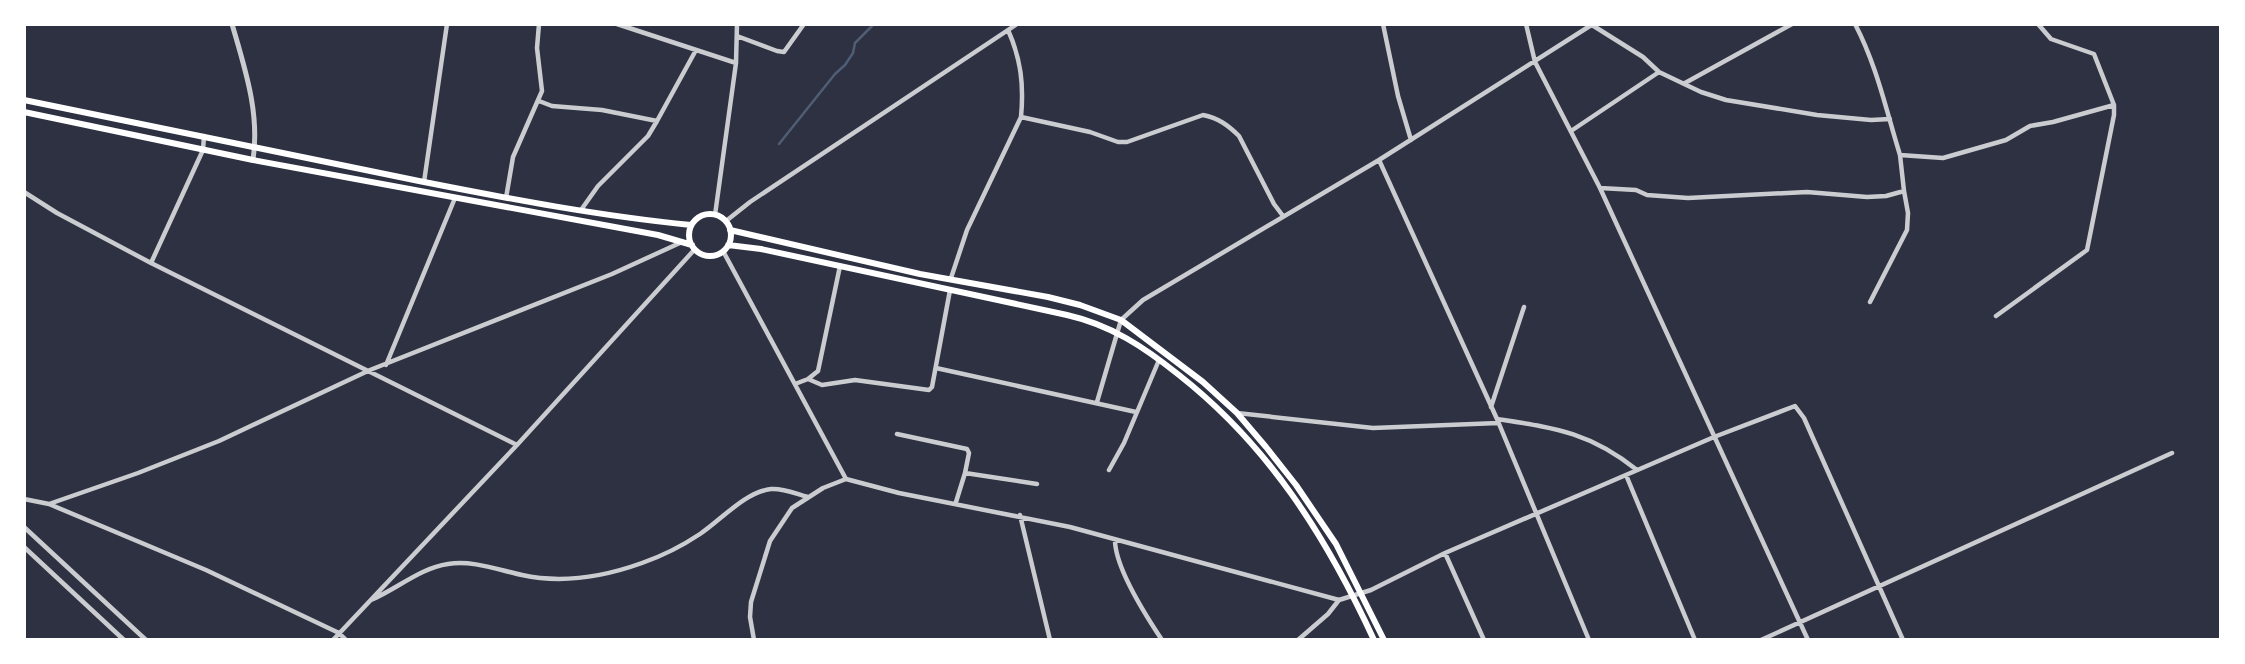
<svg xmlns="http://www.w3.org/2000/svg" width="2245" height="664" viewBox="0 0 2245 664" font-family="'Fira Sans',sans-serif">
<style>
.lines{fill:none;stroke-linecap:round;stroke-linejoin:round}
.stream{stroke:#4f5d75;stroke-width:2.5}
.minor{stroke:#caccd0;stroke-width:4.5}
.tertiary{stroke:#caccd0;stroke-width:5}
.secondary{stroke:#fff;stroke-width:6}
</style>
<rect width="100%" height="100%" fill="#2d3142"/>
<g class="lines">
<path class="stream" d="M779,144L835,74L845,65L853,53L855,43L874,24"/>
<path class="minor" d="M617,24L736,63
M1383,24L1398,96L1411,140
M1526,24L1535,62L1600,188L1808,640
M1855,24C1877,66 1886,110 1900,155L1943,158L2006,140L2030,126L2053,122L2114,105
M1592,25L1643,57L1659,72L1701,92L1726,100L1817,115L1871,120L1890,119
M1008,30C1021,59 1024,85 1021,117L1090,132L1118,142H1127L1203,115C1218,118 1228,125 1239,136L1274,204L1283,216
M737,36L777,51L784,52L804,24
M1685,83L1792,24
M539,101L552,106L602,110L657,121L648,136L598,186L581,210
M657,121L696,50
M1571,131L1659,72
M1900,155L1904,191
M1379,160L1497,419L1589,640
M424,182L447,24
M1600,188L1636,190L1647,195L1688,198L1807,192L1867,197L1886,196L1904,191L1908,213L1907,230L1870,302
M24,192L57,213L151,263L517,445
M506,198L513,157L542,91L537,48L539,24
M715,215L736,63L737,24
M726,221L750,202L1017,24
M723,251L846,479
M151,263L203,150L204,136
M951,278L967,230L1021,117
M1996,316L2087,250L2114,115V105L2094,54L2051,39L2038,24
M386,365L455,198
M936,368L1136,412
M808,379L822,385L855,380L929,390L932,387L950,290
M795,384L808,379L818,371L840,266
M1097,402L1121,320L1143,300L1379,160L1593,24
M1491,407L1524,307
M1237,413L1373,428L1498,423
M1497,419C1555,428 1589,432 1637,470
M897,434L967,449L969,453L965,473
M1109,470L1124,443L1159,360
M1626,475L1695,640
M24,499L49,504L206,570L339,633L346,640
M956,502L965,473L1037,484
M49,504L138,473L219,441L370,370L612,274L682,242
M1020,515L1050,640
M24,527L146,640
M1115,540C1115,568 1146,616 1162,640
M24,547L124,640
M1445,553L1484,640
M371,600C397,589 420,568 448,564C473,560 498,570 522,575C563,584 603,577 642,563C662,556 682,546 700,534C721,520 745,492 771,489C784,488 796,494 808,497
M1339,600L1371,590L1445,553L1714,437L1795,406L1804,418L1903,640
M333,640L517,445L695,249
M754,640L750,617L751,602L770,541L792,508L823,488L846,479L899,493L1070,527L1339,600
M1298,640L1328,614L1339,600
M1761,640L2172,453"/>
<path class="tertiary" d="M232,24C245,69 260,113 253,160"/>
<path class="secondary" d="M24,100C156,126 287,155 419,181C510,199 600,216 691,225
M24,112L253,160L658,235L692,245
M689 235a21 21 0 1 1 42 0a21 21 0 1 1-42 0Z
M730,230L920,274L1048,297L1080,305L1121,320L1203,382L1237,413L1266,447L1296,485L1336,544L1384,640
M728,245L761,249L1067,315C1111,325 1144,347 1179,375C1269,446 1326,536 1374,640"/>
</g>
<rect width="2245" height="664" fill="none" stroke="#ffffff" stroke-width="52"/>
</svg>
